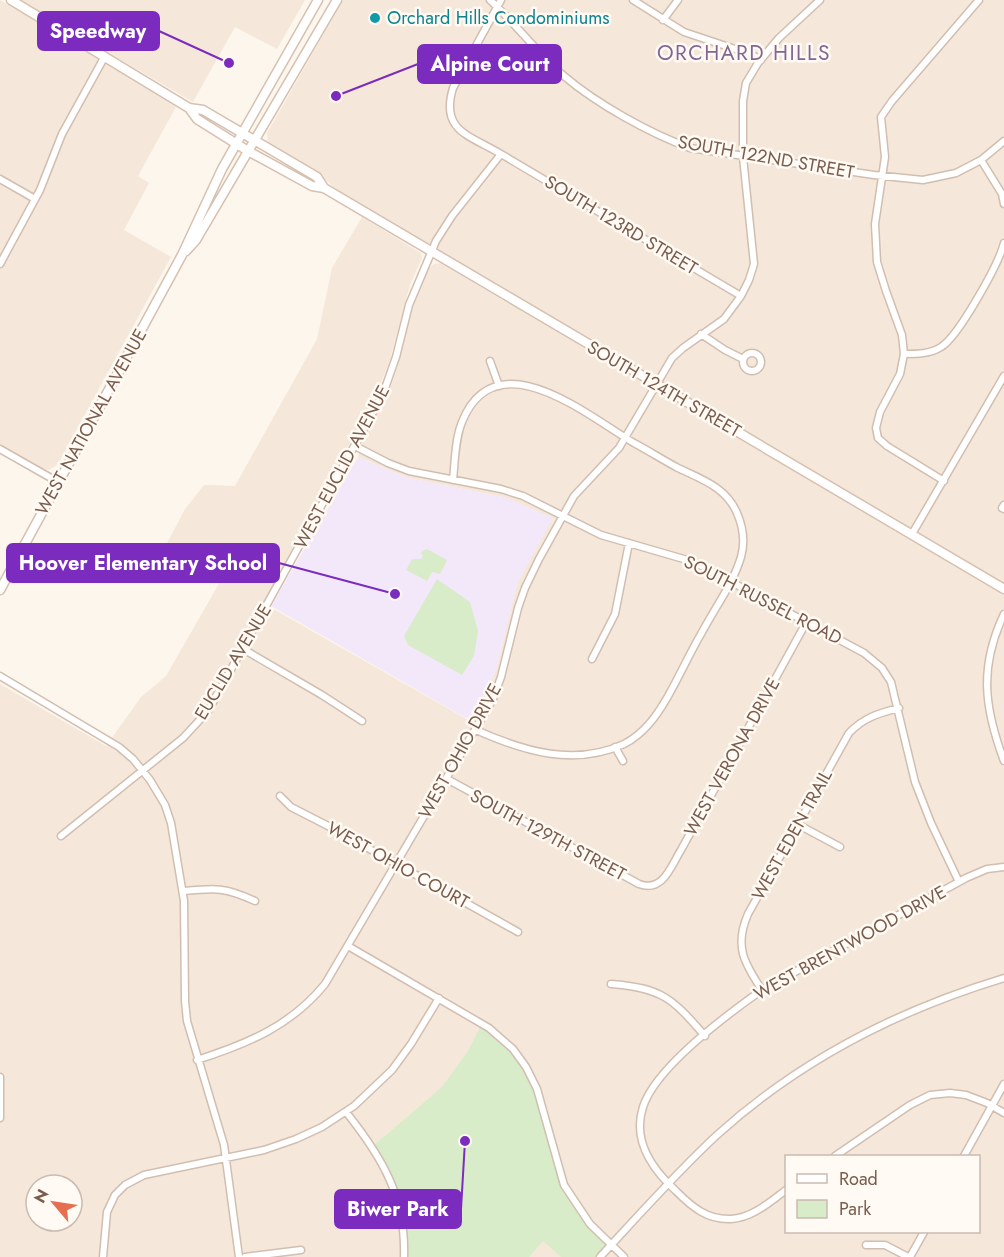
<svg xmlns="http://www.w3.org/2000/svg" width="1004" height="1257" viewBox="0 0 1004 1257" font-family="Jost,sans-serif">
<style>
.residential{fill:#f5e8da;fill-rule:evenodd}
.education{fill:#f3e8fa}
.green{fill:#d8ecc9}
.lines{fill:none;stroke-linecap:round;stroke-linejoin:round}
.street-casing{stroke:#d1beb0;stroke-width:9}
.secondary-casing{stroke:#d6c0b0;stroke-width:11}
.street{stroke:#fff;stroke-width:6}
.secondary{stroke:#fff;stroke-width:8}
.culture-dot{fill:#0f9aa8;stroke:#fffaf3;stroke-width:2}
.labels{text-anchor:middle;stroke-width:5;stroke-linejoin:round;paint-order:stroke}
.culture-label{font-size:18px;fill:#0d838f;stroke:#fffaf3;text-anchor:start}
.street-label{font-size:18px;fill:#7a5c4d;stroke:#fffaf3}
.quarter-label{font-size:21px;letter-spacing:1.5px;fill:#846695;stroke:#fffaf3}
.leader{fill:none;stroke:#7b2cbf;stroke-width:2}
.callout-dot{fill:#7b2cbf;stroke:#fffaf3;stroke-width:2}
.callout{fill:#7b2cbf;stroke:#7b2cbf;stroke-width:2}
.callout-label{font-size:20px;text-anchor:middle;font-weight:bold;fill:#fff}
</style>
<rect width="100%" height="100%" fill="#fdf6ec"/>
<path class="residential" d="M0,0L92,53L166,99L176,107L138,176L149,183L124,230L171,257L58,464L49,470L42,469L3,447L0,451Z
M18,0H305L277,49L235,27L193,102Z
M343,0H1004V586L641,369L347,198L317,173L268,143L267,133Z
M362,217L421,253L422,258L410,285L389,363L377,393L263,603L470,721L479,706L496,670L517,583L552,518L503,497L408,478L358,457L363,439L390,388L397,369L413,302L428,269L434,264L440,263L1004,595V1257H0V684L106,746L141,697L166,676L221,580L164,549L185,509L204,485L235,486L317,339L332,268ZM786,1156H978V1232H786ZM36,1185H72V1221H36Z"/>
<path class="education" d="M358,457L408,478L503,497L553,518L517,583L496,670L471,721L271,606Z"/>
<path class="green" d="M427,549L447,560L440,574L432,572L427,581L406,570L412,559H421L423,556L421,554L422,551Z
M437,579L470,602L478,631L474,656L462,675L408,645L404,636Z
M482,1023L513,1049L538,1095L564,1185L611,1245L600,1257H561L543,1241L529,1257H404L399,1202L372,1147L442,1087L468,1051Z"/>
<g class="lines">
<defs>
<path id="street" d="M490,0C516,24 537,53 564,76C597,104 649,133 690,148L874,175L923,180L956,173L981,160
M633,0L684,32L750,54L761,60
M663,20L678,0
M1004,141L981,160L1002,194L1004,204
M501,154L741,296
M0,179L35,199
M0,264L40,190L62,134L105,56
M701,334L725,350L743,359
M743 362a9 9 0 1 1 18 0a9 9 0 1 1-18 0Z
M904,354C917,354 930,354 941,347C958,337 999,264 1004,243
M490,361L499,386
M355,446L388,463L409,471L501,489L523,496L601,535L694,562L864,653L882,668L891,682L915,782L931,823L959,882
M0,449L58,482
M453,480C455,461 455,439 462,422C496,338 588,416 634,443C649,451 663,460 678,468C701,479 726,487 737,513C743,527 745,543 741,557C733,584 714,609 701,634C685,661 669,701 649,724C642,732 634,739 624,744C574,767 523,751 476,730
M944,481L887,446L878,438L876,428L880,412L900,374L904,354L902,335L886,291L877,262L875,224L885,157L881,117L892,101L979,0
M1004,505L1002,508L1004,509
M912,534L1004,376
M1004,614C979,667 984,707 1004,761
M243,649L322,695L362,721
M592,659L615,614L629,543
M0,676L119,747L133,759L150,780L165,805L171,823L184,901L185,1001L187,1021L224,1145L239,1257
M615,747L623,761
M447,779L639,884C663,893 671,866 681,850L807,621
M280,796L291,807L332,828L518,932
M797,824L840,847
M61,836L183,738L208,711L383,394L396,357L409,305L436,241L452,216L501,154C469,135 440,131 453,88L501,0
M183,891C216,888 225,887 255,901
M348,946L489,1028L513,1049L526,1067L537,1089L564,1185L590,1224L624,1257
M611,984C662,988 672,998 705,1036
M762,990C744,963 734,946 748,914L849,733C863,718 879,713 899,708
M197,1060C247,1044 291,1026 325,984L493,699L501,677L518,608L525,588L539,559L574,496L619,448L672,358L683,348L724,319L741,296L749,280L754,264L743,157V101L746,83L758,63L779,38L820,0
M0,1077V1118
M346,1112C382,1157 406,1197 404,1257
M835,1156L910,1105L930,1095L950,1093L966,1095L987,1103L1004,1113
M964,1156L1004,1084
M786,1190C770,1202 752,1218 731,1219C707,1220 692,1207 676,1191C652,1169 632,1141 643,1107C656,1067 728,1014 762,990L966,878L987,869L1004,867
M866,1245H885L908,1257
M103,1257L107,1212L115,1195L125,1185L144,1175L264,1150L296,1139L322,1127L354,1106L392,1070L411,1044L439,998
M245,1257L301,1250
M600,1257C638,1216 676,1173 717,1135C800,1060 898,1010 1004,978
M910,1257L924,1232"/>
<path id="secondary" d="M11,0L189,108L203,110L317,177L324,188
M189,108L197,119L248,151L312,186L324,188L1004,589
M186,251L196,240L337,0
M0,590L182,255L222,169L318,0"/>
</defs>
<use href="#street" class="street-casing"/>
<use href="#secondary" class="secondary-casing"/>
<use href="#street" class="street"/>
<use href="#secondary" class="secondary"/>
</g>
<circle class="culture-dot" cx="375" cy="18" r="6"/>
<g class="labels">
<g class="culture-label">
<text x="387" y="24">Orchard Hills Condominiums</text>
</g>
<g class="street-label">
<text transform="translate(766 157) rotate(10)" y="6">SOUTH 122ND STREET</text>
<text transform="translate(621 225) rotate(31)" y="6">SOUTH 123RD STREET</text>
<text transform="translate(664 389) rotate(30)" y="6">SOUTH 124TH STREET</text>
<text transform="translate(91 422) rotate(-61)" y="6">WEST NATIONAL AVENUE</text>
<text transform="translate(342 467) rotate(-62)" y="6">WEST EUCLID AVENUE</text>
<text transform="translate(763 600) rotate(27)" y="6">SOUTH RUSSEL ROAD</text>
<text transform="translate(233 662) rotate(-59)" y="6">EUCLID AVENUE</text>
<text transform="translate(460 751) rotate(-61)" y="6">WEST OHIO DRIVE</text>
<text transform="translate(732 757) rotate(-61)" y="6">WEST VERONA DRIVE</text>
<text transform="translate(548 835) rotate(28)" y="6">SOUTH 129TH STREET</text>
<text transform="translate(792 835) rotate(-61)" y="6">WEST EDEN TRAIL</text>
<text transform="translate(398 865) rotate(29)" y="6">WEST OHIO COURT</text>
<text transform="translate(850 943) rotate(-29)" y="6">WEST BRENTWOOD DRIVE</text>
</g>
<g class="quarter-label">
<text x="744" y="60">ORCHARD HILLS</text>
</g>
</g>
<path class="leader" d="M229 63L159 31M336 96L418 64M395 594L279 563M465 1141L461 1209"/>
<g class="callout-dot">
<circle cx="229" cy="63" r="6"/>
<circle cx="336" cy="96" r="6"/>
<circle cx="395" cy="594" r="6"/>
<circle cx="465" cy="1141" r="6"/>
</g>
<g class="callout">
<rect x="38" y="12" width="121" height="38" rx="6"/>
<rect x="418" y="45" width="143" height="38" rx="6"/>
<rect x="7" y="544" width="272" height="38" rx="6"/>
<rect x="335" y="1190" width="126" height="38" rx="6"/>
</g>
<g class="callout-label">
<text x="98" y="38">Speedway</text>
<text x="490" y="71">Alpine Court</text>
<text x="143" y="570">Hoover Elementary School</text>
<text x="398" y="1216">Biwer Park</text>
</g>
<rect x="785" y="1155" width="195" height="78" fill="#fffaf3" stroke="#cabbb1" stroke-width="1.5"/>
<rect x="797" y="1174" width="30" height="9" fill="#ffffff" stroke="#cabbb1" stroke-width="1.5"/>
<text x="839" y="1185" font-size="18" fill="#7a5c4d">Road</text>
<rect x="797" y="1200" width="30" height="18" fill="#d8ecc9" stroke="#cabbb1" stroke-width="1.5"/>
<text x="839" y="1215" font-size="18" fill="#7a5c4d">Park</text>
<g transform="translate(54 1203) rotate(299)"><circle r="28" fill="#fffaf3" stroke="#cabbb1" stroke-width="1.5"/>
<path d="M0-4.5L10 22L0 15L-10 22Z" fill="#e76f51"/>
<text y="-9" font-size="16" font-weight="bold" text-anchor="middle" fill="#7a5c4d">N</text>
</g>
</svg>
